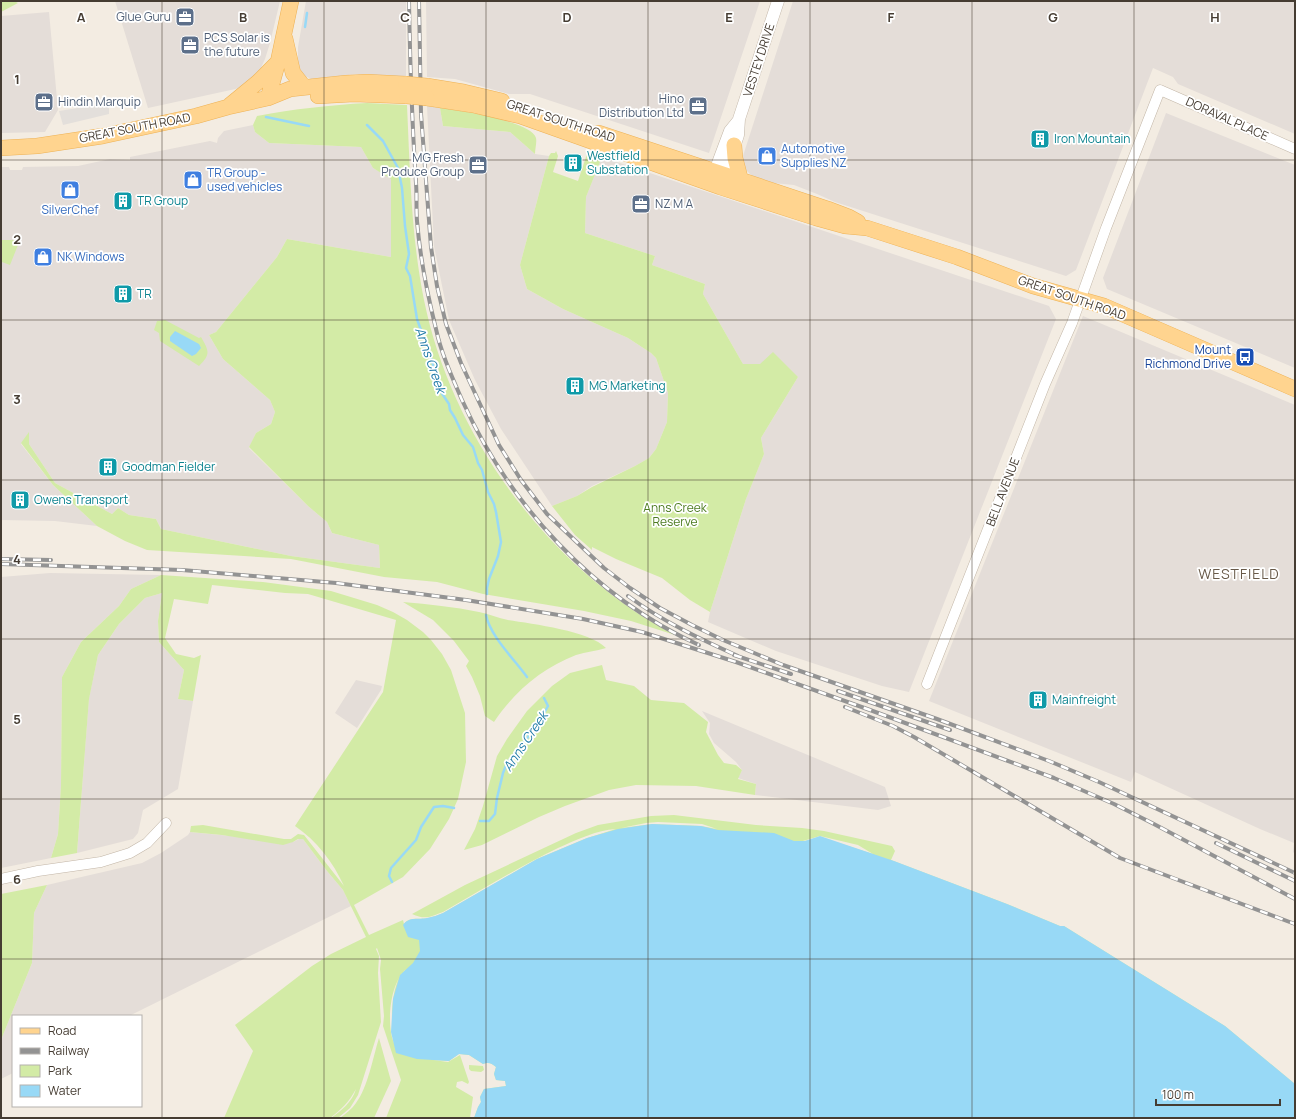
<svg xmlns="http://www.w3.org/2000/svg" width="1296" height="1119" viewBox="0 0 1296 1119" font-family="Manrope,sans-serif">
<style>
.industrial{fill:#e4ddd8}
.green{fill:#d3eba6;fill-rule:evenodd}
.parking{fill:#e3dfdb}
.water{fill:#98d9f6}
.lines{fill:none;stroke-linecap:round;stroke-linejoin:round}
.stream{stroke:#98d9f6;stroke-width:2.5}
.minor-casing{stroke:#c2b6a7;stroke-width:11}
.tertiary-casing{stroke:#c2b6a7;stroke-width:13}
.primary-casing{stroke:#eeb255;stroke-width:16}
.minor{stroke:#fff;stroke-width:10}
.tertiary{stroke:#fff;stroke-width:12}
.primary{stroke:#ffd48f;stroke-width:15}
.rail-casing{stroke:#939393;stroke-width:4}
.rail{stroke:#fff;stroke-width:2.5;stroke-dasharray:8;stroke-linecap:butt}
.primary-bridge-casing{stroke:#eeb255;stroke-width:16;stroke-linecap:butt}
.primary-bridge{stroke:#ffd48f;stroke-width:15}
.grid{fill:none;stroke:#453c32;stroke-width:1;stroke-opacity:0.55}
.labels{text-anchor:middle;stroke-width:3.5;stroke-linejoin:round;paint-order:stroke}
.service-label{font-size:12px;fill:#4e5e75;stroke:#fff;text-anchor:end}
.street-label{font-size:12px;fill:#453c32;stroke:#fff}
.culture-label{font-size:12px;fill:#0d838f;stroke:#fff;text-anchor:start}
.shop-label{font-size:12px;fill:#366cbe;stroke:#fff;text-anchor:start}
.transit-label{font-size:12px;fill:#164399;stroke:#fff;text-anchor:end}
.park-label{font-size:12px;fill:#4c7b21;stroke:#fff}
.water-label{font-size:13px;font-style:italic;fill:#217ca8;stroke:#fff}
.quarter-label{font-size:14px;letter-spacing:1px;fill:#685948;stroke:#fff}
.grid-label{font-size:13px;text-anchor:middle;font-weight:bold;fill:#453c32;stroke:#fff;stroke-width:3.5;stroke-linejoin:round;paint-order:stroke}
</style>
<rect width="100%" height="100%" fill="#f3ece2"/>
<path class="industrial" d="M115,1H280L270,43L265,59L259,72L240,88L148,108Z
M306,1H406V77L357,74L311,79L303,75L298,66V47Z
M426,1H760L709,153L530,94H509L455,79L427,77Z
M793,1H1295V134L1178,84L1173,77L1153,68L1076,270L1066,276L835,202L817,194L794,185L773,183L753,177L745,169L742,159Z
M49,12L58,110L45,132L1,133V16Z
M427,106L440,108L443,126L510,132L535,154L549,156L520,265L527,289L563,309L628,338L651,353L656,358L668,393L667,422L656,449L649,458L635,466L592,486L577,496L552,506L501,429L475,380L449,320L434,246Z
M1166,113L1295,165V368L1107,289L1103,278Z
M253,125L255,132L269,143L361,147L373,168L391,178V257L287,239L277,257L216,332L209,335L223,359L270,400L275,412L271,424L256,433L249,448L308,506L327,522L332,533L379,545L380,568L291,556L161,529L156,519L129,515L118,508L112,514L55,483L29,444V433L21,444L53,485L97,526L55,521L1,520V167H9L10,170H22L23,167L78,166L110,159L130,160V157L210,141L217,143L218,138L224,131Z
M602,157L1049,306L1056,319L909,692L882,686L776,651L708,622L710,612L746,499L764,454L761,438L798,377L760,364H743L703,294L705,284L652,265L655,256L585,233L586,197Z
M1083,316L1295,405V854L1293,852L1294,843L1260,829L1135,772L1131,782L929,701Z
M50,573L161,575L131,589L119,606L81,642L62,677L61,785L58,834L51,858L1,868V577Z
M162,593L158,621L159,642L184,670L178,699L193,701L178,789L143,810L138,833L133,839L77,853L89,698L98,655L119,624L145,598Z
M356,680L382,686L381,690L357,728L335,713Z
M702,711L885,787L891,806L878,810L755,795L756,784L738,778L742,770L736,762L714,743L709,734L710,723Z
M190,832L293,842L301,838L303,839L327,871L343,890L351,906L129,1016H13V1073L1,1079V1040L32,963L34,913L47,885L142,863L161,853L188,835Z"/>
<path class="green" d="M1,1H14L18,3L1,12Z
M367,103L407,105C410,170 411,236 424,300C452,438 550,570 675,635L631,621L584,611L483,594L437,582L384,577L291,559L147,550L125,541L97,526L53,485L21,443L29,432V444L55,483L112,514L118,508L129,515L156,519L161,529L291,556L380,568L379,545L332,533L327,522L308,506L249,447L256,433L271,424L275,412L270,400L223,359L209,335L216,332L277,257L287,239L391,257V179L373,168L361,147L269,143L255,132L253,125L257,116C294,109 330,105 367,103Z
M440,108C457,110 531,121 536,138C537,142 535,149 535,154L510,132L443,126Z
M556,151L558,156L553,172L578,181L588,151L602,157L586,197L585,233L655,256L652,265L705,284L703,294L743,364H760L773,352L798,377L761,438L764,454L746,499L710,612L690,600L662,578L616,559L592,547V550L575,535L552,506L577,496L592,487L635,466L649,458L656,449L667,422L668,393L656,358L651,353L628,338L563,309L527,289L520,265L549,156L551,153H555Z
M1,240H20L10,265L2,262L1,263Z
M165,320L199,338L201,337C209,351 211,354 199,366L160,341L159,333L154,330L157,321Z
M161,575L263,582L331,591L377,605L393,612L407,620L423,632L431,640L442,654L451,670L465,713L466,762L458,799L449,819L430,849L403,877L354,905L369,935L403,920L404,924C409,916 420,920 428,918C433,917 438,915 443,913L537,859L587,838L616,829C597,830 576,840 558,848C519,867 481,890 443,912C430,917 425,920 412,914L465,885L576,833L598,825L651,816L674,815L756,825L802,828L824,831L892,846L895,851L891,860L1007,904L1060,926H1064L1225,1026L1295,1084V1118H474L478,1107L481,1102L480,1097L484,1089L506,1086L505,1081L496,1080L494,1074L496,1067C491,1063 489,1062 483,1064L469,1055L459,1054L449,1061L433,1060L448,1062L460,1055L469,1082L468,1084L462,1081L457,1082L456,1087L473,1097L470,1118H386L401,1080L383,1026L384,1016L380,969L381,960L377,948L376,949L379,956L378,973L381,1022L358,1095L350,1108L338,1118H331C342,1110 352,1102 356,1089C349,1102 342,1109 330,1118H224L253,1051L235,1025L312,966L331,954L366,937L343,890L327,871L303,839H298L293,842L283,845L222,835L190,832L191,826L203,825L284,839H291L298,834L304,835L344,886C333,862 317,841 295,826L383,692L396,620L308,594L285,593L212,585L208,604L174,599L165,638L176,654L194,658L201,655L193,701L178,699L184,670L159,642L158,621L162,593L145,598L119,624L98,655L89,699L77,853L51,858L58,834L61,785L62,677L81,642L119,606L131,589ZM658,822L702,824L717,829L701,826L652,824L621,828L646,823ZM820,836L858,845L873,854L820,837L805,841H803ZM406,969C404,971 401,974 400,976C390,996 391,1022 394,1043C386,1024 390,983 406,969Z
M403,602C429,604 454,607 479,612C489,614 498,618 508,620C533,624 590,631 606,648C596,651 586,652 576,655C542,668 514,692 494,722L485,716L480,696L472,677L466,666L469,661L454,641L433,620Z
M602,665L606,680L634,686L651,700L684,703L708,722L706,732L718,755L724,763L736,765L742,770L738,779L756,784L755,795L696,786L636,785L609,790L565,806L539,817L482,845L464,850L475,829L483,806L497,756L507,739L527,711L552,686L570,673Z
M47,885L34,913L32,963L1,1040V894Z
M379,1038L391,1081L374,1118H340C346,1113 352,1109 356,1103C368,1087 373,1057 379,1038Z
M469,1065L483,1066L484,1070L481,1072L471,1071L469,1069Z"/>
<path class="parking" d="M109,103V114L63,125L59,111Z"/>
<path class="water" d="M175,331L199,344L201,348L196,354L192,356L170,341V337Z
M652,824L701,826L718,830L774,833L794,841H805L820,836L894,861L1007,904L1060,926H1064L1225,1026L1295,1084V1118H474L478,1107L481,1102L480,1097L484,1089L506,1086L505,1081L496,1080L494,1074L496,1067C491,1063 489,1062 483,1064L469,1055L459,1054L449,1061L417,1059L396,1053L391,1032L393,999L400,975L413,963L420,951L419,940L408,937L403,925C409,916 419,920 427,918C433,917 438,915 443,913L537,859L587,838L618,829Z"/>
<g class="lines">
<path class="stream" d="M305,27L307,13
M266,117L309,126
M367,125L383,141L398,168L402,188L405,226L409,254L406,268L410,276L417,319L431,358L441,392L449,404L450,410L455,418L463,435L473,447L478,463L482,470L488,492L494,504L496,512L501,542L498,556L489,579L487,588V594
M486,615C490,636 515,660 527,677
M480,821H489L495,814L497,798L503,773L507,763L536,727L548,706L544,698
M392,882L389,876L391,868L416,840L421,827L434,807L443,806L454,808"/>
<defs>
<path id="minor" d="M927,684L1045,384L1072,323L1106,228L1160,90L1295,149
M1,879L38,871L101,862L130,853L147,843L166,823"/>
<path id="tertiary" d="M712,179L730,131L739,120
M722,183L738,135L739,119L778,1"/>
<path id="primary" d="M285,38L293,73L304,87
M427,86L464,92L502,101
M318,96L354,94L407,96
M268,98L278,62L291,1
M427,98L473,105L520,116L720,187L816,218L845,226L867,228L957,257L1033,286L1104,306L1295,389
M230,105L258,82L276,64
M599,133L828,209L849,217L858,222
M734,145L735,158L741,181
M1,148L37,146L103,136L196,116L228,107L268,98L290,89L346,83L367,82L406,84"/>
</defs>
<use href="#minor" class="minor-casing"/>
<use href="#tertiary" class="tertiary-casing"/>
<use href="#primary" class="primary-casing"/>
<use href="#minor" class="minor"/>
<use href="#tertiary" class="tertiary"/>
<use href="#primary" class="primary"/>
<defs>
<path id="rail" d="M409,1C410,62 412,122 416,183C417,195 416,208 417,221C420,257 427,293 436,329C441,353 452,377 462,400C509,504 593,597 699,645
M419,1L421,114L431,247L437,286L446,324L461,363L499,445L521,480L547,514L604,568L630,588L660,608L692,625L723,640L783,665L937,719L1049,761L1099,782L1295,873
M1,559L51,560
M1,564L182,570L336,583L466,600L583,619L642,632L736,662L870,710L1054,778L1114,804L1152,823L1295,899
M628,596C662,621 700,639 738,656
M734,655L791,674
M838,691L950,730
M845,707L893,726L914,737L1120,858L1295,924
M1216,843L1295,881"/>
</defs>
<use href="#rail" class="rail-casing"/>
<use href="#rail" class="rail"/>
<defs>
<path id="primary-bridge" d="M406,84L427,86
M407,96L427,98"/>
</defs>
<use href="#primary-bridge" class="primary-bridge-casing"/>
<use href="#primary-bridge" class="primary-bridge"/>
</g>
<path class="grid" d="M162,1V1118M324,1V1118M486,1V1118M648,1V1118M810,1V1118M972,1V1118M1134,1V1118M1,160H1295M1,320H1295M1,480H1295M1,639H1295M1,799H1295M1,959H1295"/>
<defs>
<symbol id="office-square" viewBox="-11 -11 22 22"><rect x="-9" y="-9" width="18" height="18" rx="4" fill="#5c6f8a" stroke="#fff"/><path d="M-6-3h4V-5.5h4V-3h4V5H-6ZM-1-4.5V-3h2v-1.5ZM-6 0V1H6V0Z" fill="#fff"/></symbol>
<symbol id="building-square" viewBox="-11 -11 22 22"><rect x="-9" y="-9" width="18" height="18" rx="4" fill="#0f9aa8" stroke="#fff"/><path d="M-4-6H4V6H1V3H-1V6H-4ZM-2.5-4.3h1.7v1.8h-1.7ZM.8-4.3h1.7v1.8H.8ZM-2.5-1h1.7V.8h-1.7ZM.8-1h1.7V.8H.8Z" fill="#fff"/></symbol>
<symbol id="shop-square" viewBox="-11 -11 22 22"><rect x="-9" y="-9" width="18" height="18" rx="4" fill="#3f7fe0" stroke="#fff"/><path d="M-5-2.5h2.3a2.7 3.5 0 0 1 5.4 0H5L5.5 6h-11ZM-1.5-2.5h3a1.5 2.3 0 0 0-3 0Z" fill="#fff"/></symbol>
<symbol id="bus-square" viewBox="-11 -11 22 22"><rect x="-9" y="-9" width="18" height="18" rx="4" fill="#1a4fb4" stroke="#fff"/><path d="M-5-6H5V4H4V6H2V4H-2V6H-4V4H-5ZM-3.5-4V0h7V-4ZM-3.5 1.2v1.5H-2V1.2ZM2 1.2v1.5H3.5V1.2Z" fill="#fff"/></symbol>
</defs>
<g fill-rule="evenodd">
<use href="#office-square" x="174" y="6" width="22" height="22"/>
<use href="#office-square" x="179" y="34" width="22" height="22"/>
<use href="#office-square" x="33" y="91" width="22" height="22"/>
<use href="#office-square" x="687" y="95" width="22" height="22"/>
<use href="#building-square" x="1029" y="128" width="22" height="22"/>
<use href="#shop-square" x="756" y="145" width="22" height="22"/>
<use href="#building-square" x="562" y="152" width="22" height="22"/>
<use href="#office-square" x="467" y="154" width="22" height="22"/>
<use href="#shop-square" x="182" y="169" width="22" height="22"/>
<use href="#shop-square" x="59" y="179" width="22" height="22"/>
<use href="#building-square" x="112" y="190" width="22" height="22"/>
<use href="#office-square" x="630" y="193" width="22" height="22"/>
<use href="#shop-square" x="32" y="246" width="22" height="22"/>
<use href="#building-square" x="112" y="283" width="22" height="22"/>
<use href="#bus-square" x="1234" y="346" width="22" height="22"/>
<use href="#building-square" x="564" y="375" width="22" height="22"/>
<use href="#building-square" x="97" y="456" width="22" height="22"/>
<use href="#building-square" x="9" y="489" width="22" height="22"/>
<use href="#building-square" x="1027" y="689" width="22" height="22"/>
</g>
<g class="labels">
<g class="service-label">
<text x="171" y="21">Glue Guru</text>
<text x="204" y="42" text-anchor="start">PCS Solar is<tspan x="204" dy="14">the future</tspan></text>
<text x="684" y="103">Hino<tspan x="684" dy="14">Distribution Ltd</tspan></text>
<text x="58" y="106" text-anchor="start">Hindin Marquip</text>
<text x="464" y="162">MG Fresh<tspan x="464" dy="14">Produce Group</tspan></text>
<text x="655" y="208" text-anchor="start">NZ M A</text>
</g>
<g class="street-label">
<text transform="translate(759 60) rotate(-72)" y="4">VESTEY DRIVE</text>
<text transform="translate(1227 119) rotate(24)" y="4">DORAVAL PLACE</text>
<text transform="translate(561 121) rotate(18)" y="4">GREAT SOUTH ROAD</text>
<text transform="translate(135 128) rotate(-11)" y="4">GREAT SOUTH ROAD</text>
<text transform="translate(1072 298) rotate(19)" y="4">GREAT SOUTH ROAD</text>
<text transform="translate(1003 492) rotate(-69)" y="4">BELL AVENUE</text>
</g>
<g class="culture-label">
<text x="1054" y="143">Iron Mountain</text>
<text x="587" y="160">Westfield<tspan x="587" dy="14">Substation</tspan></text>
<text x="137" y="205">TR Group</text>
<text x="137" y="298">TR</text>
<text x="589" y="390">MG Marketing</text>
<text x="122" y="471">Goodman Fielder</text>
<text x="34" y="504">Owens Transport</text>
<text x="1052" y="704">Mainfreight</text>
</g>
<g class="shop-label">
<text x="781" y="153">Automotive<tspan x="781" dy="14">Supplies NZ</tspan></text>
<text x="207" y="177">TR Group -<tspan x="207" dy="14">used vehicles</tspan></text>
<text x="70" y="214" text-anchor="middle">SilverChef</text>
<text x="57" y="261">NK Windows</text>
</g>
<g class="transit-label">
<text x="1231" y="354">Mount<tspan x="1231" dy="14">Richmond Drive</tspan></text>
</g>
<g class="park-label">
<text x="675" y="512">Anns Creek<tspan x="675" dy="14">Reserve</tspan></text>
</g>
<g class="water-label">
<text transform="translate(431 360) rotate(71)" y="5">Anns Creek</text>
<text transform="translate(525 741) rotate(-56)" y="5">Anns Creek</text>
</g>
<g class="quarter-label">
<text x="1239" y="579">WESTFIELD</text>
</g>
</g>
<g class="grid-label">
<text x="81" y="22">A</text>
<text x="243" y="22">B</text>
<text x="405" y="22">C</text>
<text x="567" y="22">D</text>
<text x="729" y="22">E</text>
<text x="891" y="22">F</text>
<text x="1053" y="22">G</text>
<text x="1215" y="22">H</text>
<text x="17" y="84">1</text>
<text x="17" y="244">2</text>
<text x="17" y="404">3</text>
<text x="17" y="564">4</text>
<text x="17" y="724">5</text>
<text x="17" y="884">6</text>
</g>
<rect width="1296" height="1119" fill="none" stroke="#453c32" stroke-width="4"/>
<rect x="12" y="1015" width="130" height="92" fill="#ffffff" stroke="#b5b1ad"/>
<rect x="20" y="1028" width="20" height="6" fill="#ffd48f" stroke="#b5b1ad"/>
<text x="48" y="1035" font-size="12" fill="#453c32">Road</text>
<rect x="20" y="1048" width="20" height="6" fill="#939393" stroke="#b5b1ad"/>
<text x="48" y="1055" font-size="12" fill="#453c32">Railway</text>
<rect x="20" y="1065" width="20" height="12" fill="#d3eba6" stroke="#b5b1ad"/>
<text x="48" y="1075" font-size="12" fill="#453c32">Park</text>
<rect x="20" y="1085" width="20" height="12" fill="#98d9f6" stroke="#b5b1ad"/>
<text x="48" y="1095" font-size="12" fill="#453c32">Water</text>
<path d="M1156 1099v6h124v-6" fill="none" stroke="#453c32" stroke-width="2"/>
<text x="1162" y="1099" font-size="12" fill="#453c32" stroke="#ffffff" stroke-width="3" paint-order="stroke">100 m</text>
</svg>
